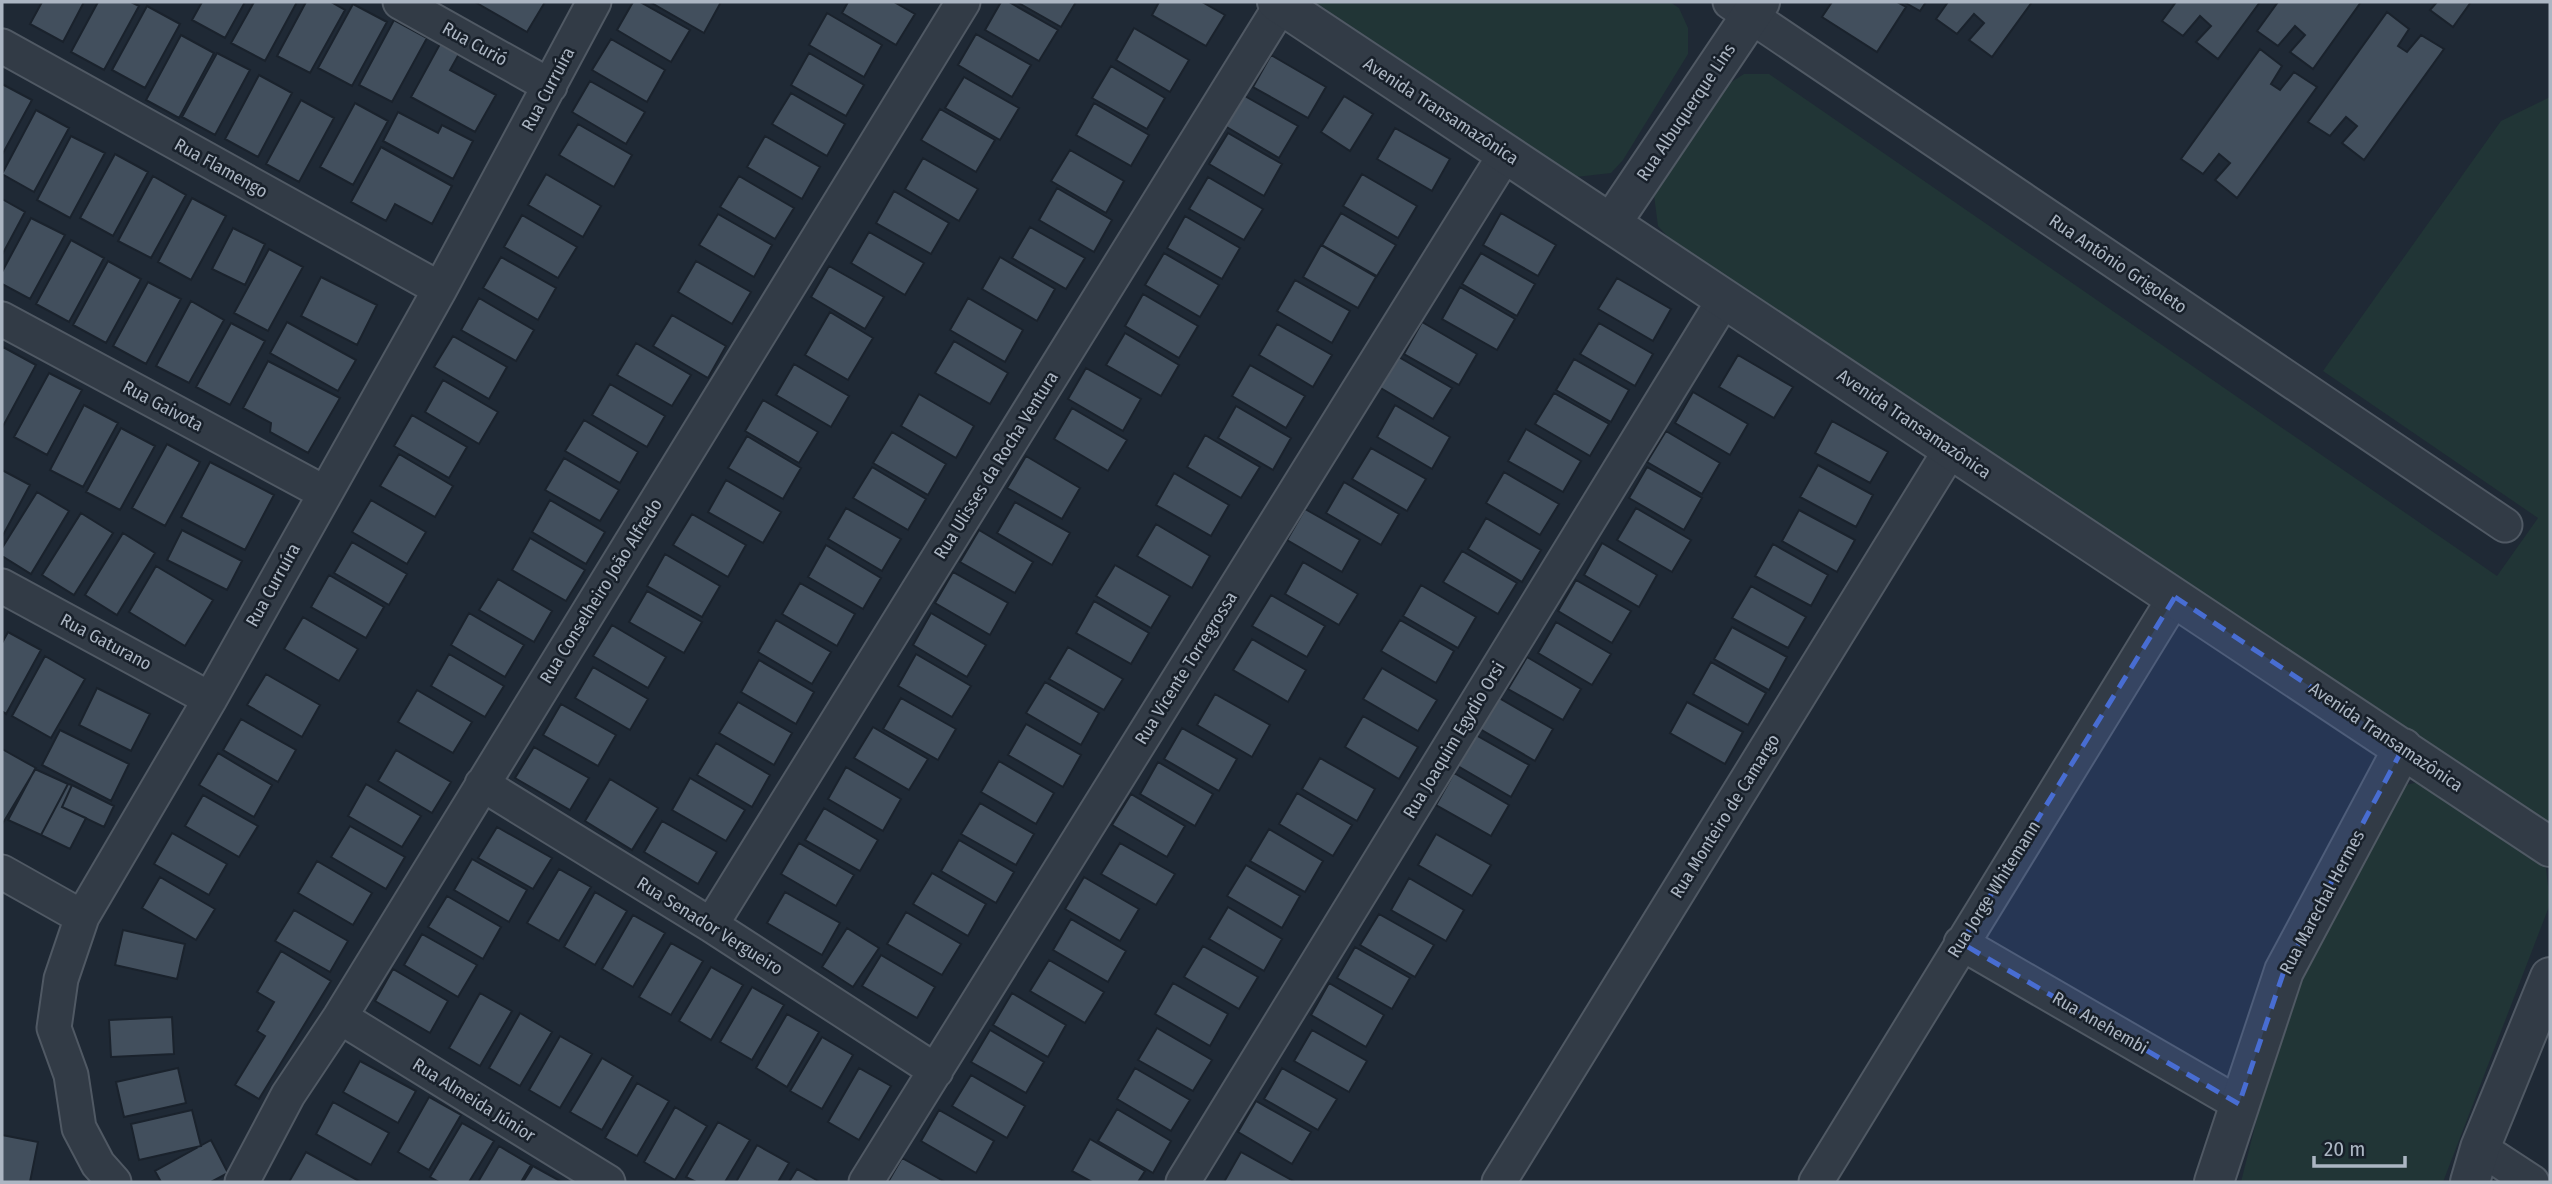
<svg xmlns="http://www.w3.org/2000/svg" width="2552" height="1184" viewBox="0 0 2552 1184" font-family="'Fira Sans Condensed',sans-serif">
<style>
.green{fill:#213536}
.building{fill:#424f5d;stroke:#1a222c;stroke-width:2}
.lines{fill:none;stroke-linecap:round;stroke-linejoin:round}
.minor-casing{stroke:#505964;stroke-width:37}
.tertiary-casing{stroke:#505964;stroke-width:42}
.minor{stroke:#323b46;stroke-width:33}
.tertiary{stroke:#323b46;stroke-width:38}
.marked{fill:#486dd2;fill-opacity:0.2;stroke:#486dd2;stroke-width:5;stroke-dasharray:14 9;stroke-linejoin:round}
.labels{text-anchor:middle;stroke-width:5;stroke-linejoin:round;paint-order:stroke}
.street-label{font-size:18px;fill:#acb6c3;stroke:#18202a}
</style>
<rect width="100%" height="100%" fill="#1f2935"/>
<path class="green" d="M1315,2H1670L1679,8L1688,28V54L1623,160L1611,173L1576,177Z
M1744,74H1769L2497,576L2538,518L2323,371L2501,121L2550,97V830L1676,246L1658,226L1654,195L1725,86Z
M2423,781L2546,868L2550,904L2443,1182H2241L2296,963L2397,787Z"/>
<path class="building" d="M42,2H84L63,42L30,24Z
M98,2H131L139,6L104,70L71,52Z
M202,2H245L225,38L192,20Z
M254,2H297L265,61L231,43Z
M306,2H331L345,10L310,73L277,56Z
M475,2H545L527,32Z
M633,2H640L690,30L671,62L617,30Z
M650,2H721L704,33Z
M848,2H894L915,14L896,45L842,13Z
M1001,2H1009L1058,30L1039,61L985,30Z
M1017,2H1076L1061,27Z
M1159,2H1202L1225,15L1206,46L1152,15Z
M1832,2H1897L1906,7L1877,52L1822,17Z
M1904,2H1926L1920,11Z
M1948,2H2032L1992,57L1969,40L1984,23L1974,14L1957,34L1936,19Z
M2176,2H2260L2218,59L2196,42L2211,26L2200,16L2183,36L2162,21Z
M2278,2H2361L2313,69L2290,52L2305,35L2295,26L2278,46L2257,31Z
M2437,2H2471L2453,27L2430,10Z
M353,4L387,22L352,86L318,68Z
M147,6L180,24L145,88L112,70Z
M2387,12L2409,29L2398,46L2407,52L2421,35L2444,49L2364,160L2342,143L2357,126L2346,117L2330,136L2308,122Z
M827,13L882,45L864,77L809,45Z
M394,20L427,38L392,102L359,85Z
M1134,28L1189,60L1170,92L1116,60Z
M976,34L1031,65L1012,97L958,65Z
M181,35L214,53L179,118L146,100Z
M611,39L665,70L647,102L592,70Z
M440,44L459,54L450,70L496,95L475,132L411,97Z
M2260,49L2282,66L2271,84L2280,90L2294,72L2317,87L2237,198L2215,180L2230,163L2219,154L2203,174L2181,159Z
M217,53L250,70L215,135L182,117Z
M809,53L864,85L846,116L791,85Z
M1271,55L1326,87L1308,118L1253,87Z
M1111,66L1165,98L1147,129L1092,98Z
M259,75L292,93L258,157L225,139Z
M964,77L1019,108L1000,140L945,108Z
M590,81L645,112L626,144L572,112Z
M2,84L32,100L2,155Z
M791,93L845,124L827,156L772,124Z
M1243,95L1298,126L1279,158L1225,126Z
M1344,96L1373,114L1350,151L1321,132Z
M301,100L334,118L299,182L266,164Z
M355,103L388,121L353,185L320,167Z
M1094,103L1149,135L1131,166L1076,135Z
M940,109L995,140L976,172L921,140Z
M36,110L69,128L34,192L2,174Z
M398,112L438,133L442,125L473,141L453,179L383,141Z
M578,124L632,155L614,187L559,155Z
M1395,128L1450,159L1432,191L1377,159Z
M1228,133L1282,164L1264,196L1209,164Z
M71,136L105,153L70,218L37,200Z
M765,136L820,167L802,199L747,167Z
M381,147L452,186L432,224L395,204L386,221L351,202Z
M1070,150L1124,181L1106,213L1051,181Z
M115,154L148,172L113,236L80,218Z
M923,158L978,189L959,221L905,189Z
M546,174L601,206L583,237L528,205Z
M1362,174L1417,206L1398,238L1343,206Z
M153,176L186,195L151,258L118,241Z
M739,176L794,208L775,239L720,207Z
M1208,177L1263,209L1244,240L1189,209Z
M1057,188L1112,220L1094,252L1039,220Z
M894,191L949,223L931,254L876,223Z
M192,198L226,216L191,280L158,262Z
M2,199L25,212L2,255Z
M1341,213L1396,245L1377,276L1322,245Z
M1501,213L1556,245L1538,276L1483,245Z
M718,214L772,245L754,277L699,245Z
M522,215L577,247L558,278L504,247Z
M1185,216L1240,248L1222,279L1167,248Z
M31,218L65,235L30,299L2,284V272Z
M1030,227L1085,258L1066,289L1012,258Z
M233,228L265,244L245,285L212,269Z
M869,232L924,263L905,295L851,263Z
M71,240L104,258L69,322L36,304Z
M1321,245L1376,277L1358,308L1303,277Z
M269,249L303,267L268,331L234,313Z
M1164,253L1219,285L1200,317L1145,285Z
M1481,253L1535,284L1517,316L1462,284Z
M501,257L556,288L538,320L483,288Z
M1000,257L1055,289L1037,321L982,289Z
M108,261L141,279L106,343L73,325Z
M696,261L751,292L732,324L678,292Z
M829,266L884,297L865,329L811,297Z
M321,277L377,305L357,345L301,316Z
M1617,278L1671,309L1653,341L1598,309Z
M1295,280L1350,311L1332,343L1277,311Z
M148,282L181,299L146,364L113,346Z
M1460,287L1515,319L1497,350L1442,319Z
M1143,294L1198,326L1179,358L1125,326Z
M479,298L534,330L516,361L461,330Z
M968,298L1023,330L1005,362L950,330Z
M191,301L224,320L189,383L156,366Z
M830,312L873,338L848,380L805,355Z
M672,315L726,346L708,378L653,346Z
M287,322L356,360L338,391L270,353Z
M1422,322L1477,354L1459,385L1404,354Z
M231,323L265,341L230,405L196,387Z
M1599,323L1653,354L1635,386L1580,354Z
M1277,324L1332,355L1313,387L1259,355Z
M1125,333L1179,365L1161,396L1106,365Z
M453,336L507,367L489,399L434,367Z
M954,341L1008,373L990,404L935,373Z
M636,343L691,375L672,406L617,375Z
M3,347L36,365L2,428V349Z
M1738,355L1793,387L1774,418L1719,387Z
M1397,356L1452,388L1433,419L1379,387Z
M1574,359L1629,390L1611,422L1556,390Z
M268,361L340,398L308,453L270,432L271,423L243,408Z
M794,364L849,396L831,427L776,395Z
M1250,365L1305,396L1286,428L1232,396Z
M1086,368L1141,399L1123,431L1068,399Z
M49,373L82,390L47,455L14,437Z
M443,380L498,412L479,444L425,412Z
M610,384L665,416L647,447L592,415Z
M1693,392L1748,424L1730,455L1675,423Z
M1554,393L1609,424L1590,456L1535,424Z
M919,394L974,426L956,458L901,426Z
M763,400L818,432L799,463L745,431Z
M84,405L118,423L83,487L50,470Z
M1395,405L1450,437L1432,469L1377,437Z
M1236,406L1291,438L1273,470L1218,438Z
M1072,408L1127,440L1108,471L1054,439Z
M412,415L467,447L449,478L394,446Z
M584,420L638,452L620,483L565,451Z
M1832,421L1888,452L1870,483L1815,453Z
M121,428L155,446L120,510L86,492Z
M1526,429L1581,461L1563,492L1508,461Z
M1666,431L1720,463L1702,494L1647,462Z
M892,432L946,464L928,495L873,463Z
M1205,435L1260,467L1241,498L1187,467Z
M747,436L801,468L783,499L728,468Z
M167,444L200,462L165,526L132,508Z
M1371,448L1426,479L1407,511L1352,479Z
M399,454L453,486L435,517L380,486Z
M1026,456L1080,488L1062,519L1007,488Z
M564,458L619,490L600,521L545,490Z
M210,462L274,495L245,550L181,517Z
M1818,465L1873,495L1856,527L1800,497Z
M872,467L926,499L908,530L853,498Z
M1647,467L1702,498L1684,530L1629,498Z
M2,470L30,485L2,537Z
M1504,472L1559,504L1540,535L1486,503Z
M1174,473L1229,505L1211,536L1156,505Z
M726,480L781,512L763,543L708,512Z
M1344,482L1399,514L1381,545L1326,513Z
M37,492L69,511L31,574L2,556V548Z
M371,500L426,532L407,564L352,532Z
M550,500L605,532L586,564L532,532Z
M1015,502L1070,533L1052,565L997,533Z
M846,508L901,539L882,571L828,539Z
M1636,508L1691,540L1672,572L1617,540Z
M1305,509L1360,540L1342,572L1287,540Z
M1799,510L1855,540L1837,572L1782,541Z
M81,513L113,533L74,595L42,575Z
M692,514L746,545L728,577L673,545Z
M1486,518L1541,550L1522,582L1468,549Z
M1156,524L1210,556L1192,588L1137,556Z
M182,530L242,561L227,590L167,560Z
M979,530L1033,562L1015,593L960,562Z
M123,533L155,553L117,615L85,595Z
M530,538L585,570L566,601L512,570Z
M352,542L407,574L389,605L334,573Z
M1602,543L1657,575L1639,607L1584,575Z
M1773,544L1828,575L1811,606L1755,576Z
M826,545L881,578L863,609L808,577Z
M1462,551L1517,583L1498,614L1443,582Z
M665,554L720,586L702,617L647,586Z
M1303,562L1358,594L1339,625L1285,594Z
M1115,565L1170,596L1151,628L1096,596Z
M156,566L213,600L185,646L129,612Z
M953,572L1008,603L990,635L935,603Z
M329,575L384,607L366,638L311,607Z
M498,579L552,611L534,642L479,610Z
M1576,580L1631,611L1612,643L1558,611Z
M800,583L855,614L837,646L782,614Z
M1421,585L1476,617L1458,648L1403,616Z
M1751,586L1806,617L1788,648L1732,618Z
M647,591L702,622L684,653L629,622Z
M1271,595L1325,626L1307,657L1252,626Z
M1094,601L1149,633L1131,664L1076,633Z
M469,613L524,645L505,677L451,645Z
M931,613L986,645L967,677L913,645Z
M303,617L358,649L339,681L284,649Z
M776,620L831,652L812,684L758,652Z
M1400,620L1454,651L1436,683L1381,651Z
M1556,622L1611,654L1592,685L1538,653Z
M612,625L666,657L648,688L593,656Z
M1732,627L1787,657L1769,690L1714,659Z
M8,632L41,650L6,714L2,711V643Z
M1252,639L1306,670L1288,702L1233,670Z
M1068,647L1123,679L1104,710L1049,679Z
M449,654L504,686L485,717L431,686Z
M916,654L971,686L952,717L898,686Z
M45,656L85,679L51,738L12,716Z
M1527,657L1581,689L1563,720L1508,689Z
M759,660L814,692L796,724L741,692Z
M1711,662L1766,693L1748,725L1693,694Z
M593,667L648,699L630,730L575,698Z
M1382,668L1437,700L1418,731L1363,699Z
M266,674L320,705L302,737L247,705Z
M1045,682L1099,713L1081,745L1026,713Z
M97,688L150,714L131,751L79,725Z
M417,690L472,722L453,753L398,722Z
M1215,694L1270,725L1252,757L1197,725Z
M901,698L956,729L938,760L883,729Z
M1499,698L1553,729L1535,761L1480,729Z
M738,702L792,733L774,765L719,733Z
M1687,702L1743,732L1725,764L1670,733Z
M561,704L616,735L598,766L543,735Z
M1363,716L1418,747L1399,779L1345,747Z
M241,719L296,750L278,782L223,750Z
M1026,724L1081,755L1063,787L1008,755Z
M873,727L928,759L909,790L854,758Z
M1182,728L1237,759L1219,791L1164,759Z
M60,730L129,764L111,801L42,765Z
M1474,734L1529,765L1511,797L1456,765Z
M716,743L770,775L752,807L697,775Z
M534,747L589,778L570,810L515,778Z
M2,749L36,768L3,823L2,822Z
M396,750L451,782L432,813L378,781Z
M218,753L272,785L254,817L199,785Z
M1320,758L1375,789L1357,821L1302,789Z
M999,761L1054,793L1036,824L981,792Z
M1158,762L1213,794L1195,826L1140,794Z
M846,767L901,799L883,831L828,799Z
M35,769L68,784L41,835L8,820Z
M1454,773L1509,805L1491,836L1436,805Z
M690,778L745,810L726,841L672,810Z
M610,779L658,808L632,850L585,821Z
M68,784L72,785L62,807L86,818L70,849L41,835Z
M366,784L421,816L402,847L348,816Z
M72,785L114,806L104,827L62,807Z
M1297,793L1352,825L1333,856L1279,824Z
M1131,794L1185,826L1167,857L1112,825Z
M203,795L258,826L239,857L185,826Z
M980,803L1034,834L1016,865L961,834Z
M824,808L878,840L860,871L805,840Z
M662,821L717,852L698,884L644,852Z
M350,826L405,857L386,889L331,857Z
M497,827L552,858L533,889L478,858Z
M1269,829L1323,861L1305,892L1250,861Z
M172,833L227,864L209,895L154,864Z
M1436,834L1491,865L1472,896L1418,865Z
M959,840L1014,872L996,903L941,871Z
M799,843L854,875L836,906L781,874Z
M1120,843L1175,874L1156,905L1101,874Z
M472,859L527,890L509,922L454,890Z
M317,861L372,893L353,925L298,893Z
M1246,865L1300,896L1282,928L1227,896Z
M559,869L591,887L559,941L527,923Z
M932,873L986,904L968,936L913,904Z
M160,877L215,909L196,940L142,908Z
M1084,877L1139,909L1120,941L1065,909Z
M1409,878L1464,910L1446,941L1391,910Z
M595,892L627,911L595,965L564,947Z
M785,892L840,923L822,955L767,923Z
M447,896L501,927L483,959L428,927Z
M1228,907L1282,939L1264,971L1209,939Z
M294,910L348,941L330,972L275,941Z
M906,912L961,944L942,975L887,944Z
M1379,914L1434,945L1415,977L1360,945Z
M633,915L665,933L633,987L602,969Z
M1071,919L1126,951L1108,982L1053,950Z
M847,928L879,948L853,987L822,967Z
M123,930L185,944L177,979L115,965Z
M422,934L477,965L458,997L404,965Z
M671,943L703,961L671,1015L639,997Z
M1203,946L1258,977L1239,1009L1184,977Z
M1355,947L1410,978L1392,1009L1337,978Z
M281,951L331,981L259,1099L235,1085L265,1036L257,1031L274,1002L257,992Z
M881,955L935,987L917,1018L862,986Z
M1049,960L1104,992L1085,1023L1030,991Z
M711,967L743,985L711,1040L679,1021Z
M393,969L448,1001L430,1033L375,1001Z
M1173,983L1228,1014L1210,1046L1155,1014Z
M1329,983L1384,1015L1366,1047L1311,1015Z
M752,987L784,1005L752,1060L720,1042Z
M480,993L512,1011L480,1066L449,1048Z
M1012,993L1066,1025L1048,1057L993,1025Z
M520,1013L552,1032L520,1086L489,1068Z
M787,1014L819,1032L787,1087L756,1068Z
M172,1017L174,1054L111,1057L109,1020Z
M1157,1028L1212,1060L1193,1091L1138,1060Z
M990,1030L1044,1062L1026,1093L971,1062Z
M1312,1030L1367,1061L1349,1092L1294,1061Z
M560,1036L592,1054L560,1108L529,1090Z
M822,1037L853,1055L822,1109L790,1091Z
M602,1058L633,1076L602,1130L570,1112Z
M360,1061L416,1091L398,1123L343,1092Z
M178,1068L186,1103L124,1117L116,1082Z
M859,1068L891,1086L859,1140L828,1122Z
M1135,1068L1190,1100L1171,1131L1117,1099Z
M1282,1068L1337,1099L1318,1130L1264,1099Z
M971,1075L1025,1106L1007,1138L952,1106Z
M637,1083L669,1101L637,1156L605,1138Z
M429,1097L461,1115L429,1170L398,1152Z
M1256,1101L1311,1132L1292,1164L1238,1132Z
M333,1102L389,1133L371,1165L316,1134Z
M675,1107L707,1126L675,1180L644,1162Z
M1117,1109L1171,1141L1153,1173L1098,1141Z
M192,1110L201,1146L139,1160L131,1124Z
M939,1110L994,1141L976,1173L921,1141Z
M718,1122L750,1140L725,1182H696L686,1177Z
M462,1123L494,1141L469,1182H439L430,1177Z
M2,1135L38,1142L30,1182H2Z
M1090,1139L1145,1171L1138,1182H1092L1072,1171Z
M211,1140L228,1173L211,1182H161L155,1171Z
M757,1145L789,1163L778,1182H736Z
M499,1146L531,1165L521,1182H478Z
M306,1152L361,1182H289Z
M1241,1152L1295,1182H1224Z
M902,1158L945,1182H888Z
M533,1166L562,1182H523Z
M797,1169L820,1182H789Z"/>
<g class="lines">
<defs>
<path id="minor" d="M400,2L550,86
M1730,2L2505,525
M2,46L440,289
M2,319L325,493
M2,586L210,699
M482,784L711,925L936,1071
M2,872L82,917
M711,925L1281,5
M1961,943L2239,1104
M340,1017L608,1182
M2480,1148L2532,1182
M114,1182L98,1164L79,1128L71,1075L54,1028L61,979L82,917L210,699L440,289L594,2
M242,1182L288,1095L340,1017L963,2
M866,1182L1506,153
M1183,1182L1725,298
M1499,1182L1951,449
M1816,1182L2175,597"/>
<path id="tertiary" d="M1277,2L2550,847
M1612,222L1760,2
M2214,1182L2284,971L2403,748
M2470,1182L2480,1148L2550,977"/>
</defs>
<use href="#minor" class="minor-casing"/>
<use href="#tertiary" class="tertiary-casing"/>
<use href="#minor" class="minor"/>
<use href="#tertiary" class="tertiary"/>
</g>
<path class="marked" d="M2175,597L2403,748L2284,971L2239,1104L1961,943Z"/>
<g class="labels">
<g class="street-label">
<text transform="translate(475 44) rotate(29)" y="6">Rua Curió</text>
<text transform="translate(548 89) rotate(-62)" y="6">Rua Curruíra</text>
<text transform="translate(1441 111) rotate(33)" y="6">Avenida Transamazônica</text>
<text transform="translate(1686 112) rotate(-56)" y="6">Rua Albuquerque Lins</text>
<text transform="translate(221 168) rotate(29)" y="6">Rua Flamengo</text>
<text transform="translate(2118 264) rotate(34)" y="6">Rua Antônio Grigoleto</text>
<text transform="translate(163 406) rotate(28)" y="6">Rua Gaivota</text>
<text transform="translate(1914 424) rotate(34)" y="6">Avenida Transamazônica</text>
<text transform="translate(996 465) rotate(-58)" y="6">Rua Ulisses da Rocha Ventura</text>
<text transform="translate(273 585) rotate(-61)" y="6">Rua Curruíra</text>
<text transform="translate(601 591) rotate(-58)" y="6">Rua Conselheiro João Alfredo</text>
<text transform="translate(106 642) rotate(28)" y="6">Rua Gaturano</text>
<text transform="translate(1186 668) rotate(-58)" y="6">Rua Vicente Torregrossa</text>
<text transform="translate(2386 737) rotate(34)" y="6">Avenida Transamazônica</text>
<text transform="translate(1454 740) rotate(-59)" y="6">Rua Joaquim Egydio Orsi</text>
<text transform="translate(1725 816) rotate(-58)" y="6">Rua Monteiro de Camargo</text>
<text transform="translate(1994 889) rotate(-58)" y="6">Rua Jorge Whitemann</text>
<text transform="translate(2322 902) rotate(-62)" y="6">Rua Marechal Hermes</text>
<text transform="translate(710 926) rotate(32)" y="6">Rua Senador Vergueiro</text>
<text transform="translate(2100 1023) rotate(30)" y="6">Rua Anehembi</text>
<text transform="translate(474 1100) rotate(32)" y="6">Rua Almeida Júnior</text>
</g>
</g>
<rect width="2552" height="1184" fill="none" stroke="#acb6c3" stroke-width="7"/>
<path d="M2314 1156v10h91v-10" fill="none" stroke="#acb6c3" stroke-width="3.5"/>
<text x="2324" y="1156" font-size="21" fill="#acb6c3" stroke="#18202a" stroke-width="5" paint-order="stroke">20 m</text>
</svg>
